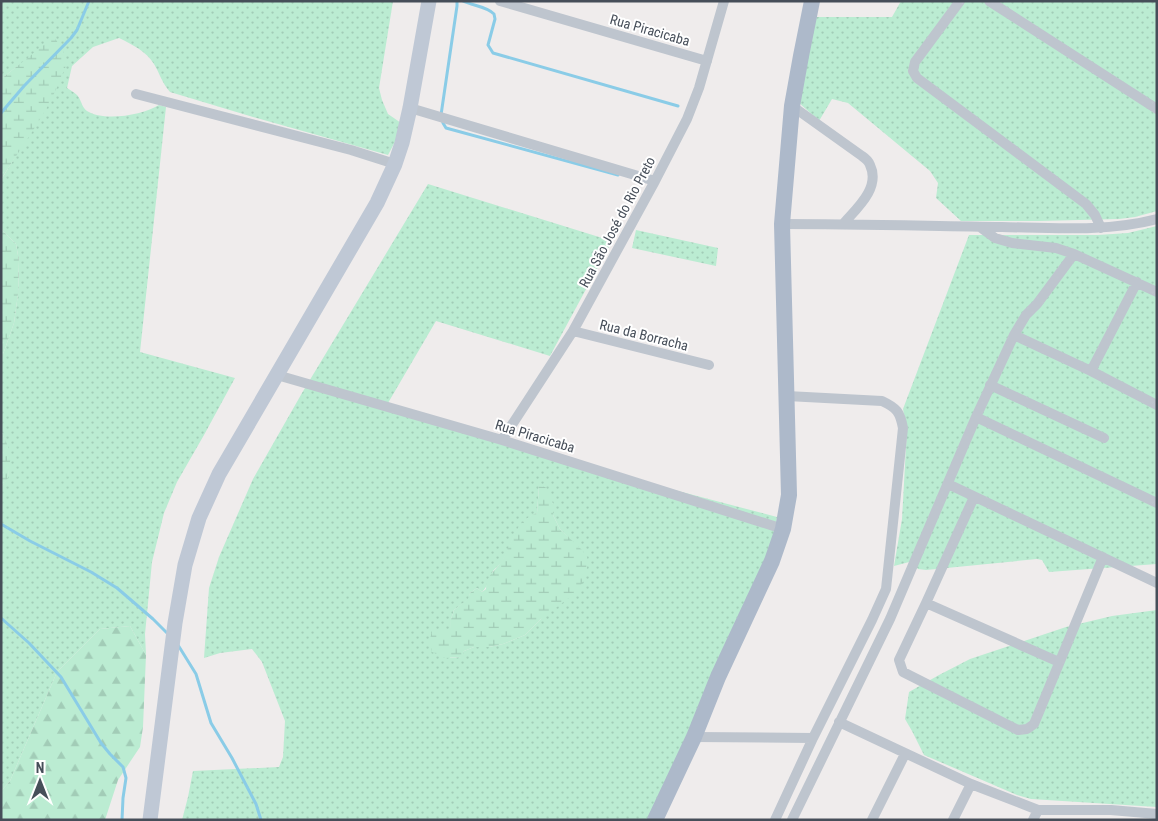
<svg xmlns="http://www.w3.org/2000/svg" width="1158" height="821" viewBox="0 0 1158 821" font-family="'Roboto Condensed',sans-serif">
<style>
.grass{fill:url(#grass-dots);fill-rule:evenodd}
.forest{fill:url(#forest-firs)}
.wetland{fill:url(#wetland-marsh)}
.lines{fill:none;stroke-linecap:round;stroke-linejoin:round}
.stream{stroke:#8acce7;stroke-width:3}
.street{stroke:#bec5ce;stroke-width:10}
.secondary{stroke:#bfc8d5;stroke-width:15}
.primary{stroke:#adb9ca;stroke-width:16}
.labels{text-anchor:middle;stroke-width:4;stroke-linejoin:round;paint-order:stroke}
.street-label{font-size:14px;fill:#464e59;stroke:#fff}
</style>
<defs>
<pattern id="grass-dots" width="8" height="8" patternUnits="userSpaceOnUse" patternTransform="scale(1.25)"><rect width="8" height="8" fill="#bbecd2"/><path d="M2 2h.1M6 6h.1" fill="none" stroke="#a2ccb7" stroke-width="1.8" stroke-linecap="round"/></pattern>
<pattern id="forest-firs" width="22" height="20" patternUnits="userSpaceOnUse" patternTransform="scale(1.25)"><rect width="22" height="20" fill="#bbecd2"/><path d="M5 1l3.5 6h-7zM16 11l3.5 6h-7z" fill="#a2ccb7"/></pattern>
<pattern id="wetland-marsh" width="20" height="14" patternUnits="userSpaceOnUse" patternTransform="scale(1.25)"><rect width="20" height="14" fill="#bbecd2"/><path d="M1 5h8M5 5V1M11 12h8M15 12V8" fill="none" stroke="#a2ccb7"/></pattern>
</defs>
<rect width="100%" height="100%" fill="#efecec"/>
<path class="grass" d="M1,1H393L379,88L382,100L388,114L404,125L388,155L253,117L170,92C162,83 160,74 154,64C146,51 133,45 119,38L93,47L72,66L67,88C70,90 74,92 77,95C81,99 82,108 87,111C104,122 143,115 159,105L166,107L140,352L235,378L204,435L177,482L164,513L152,562L145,634L146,655L130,626L100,629L57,672L10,781L1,791V488L8,477L10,454L1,430V360L14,323L18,294L19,261L16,244L1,229V180L18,152L66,63L19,65L1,79Z
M901,1H1157V211L1135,217L1119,219L1039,221H961L936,198L938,183L930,171L848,103L832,99L819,121L796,100L814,17H892Z
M428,184L612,241L550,356L436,321L388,403L644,482L777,517L770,569L656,820H182L188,797L193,771L279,767L283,757L285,721L262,662L252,649L220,653L204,658L209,588L219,557L253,479L302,393ZM539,486L553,504V515L560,529L569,538L541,619L525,635L503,644L489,647H474L464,651L461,657L450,658L451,619L454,610L469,599L470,593L477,588L482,592C488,586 490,578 493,571C495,568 499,566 501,563C514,543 513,524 537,513Z
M1157,226V564L1049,572L1042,560L1037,559L926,570L918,569L913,561L894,566L902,519L907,429L903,409L969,235H1098L1128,233Z
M636,230L718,248L716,266L632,248Z
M1157,610V807L1031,799L1017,795L924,755L912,731L905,719L909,692L939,675L970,659L1066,627L1112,616Z"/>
<path class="forest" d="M130,626L146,655L143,727L140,747L118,780L105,820H1V791L10,781L57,672L100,629Z"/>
<path class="wetland" d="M54,37C58,43 66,53 66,61C67,65 64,71 62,75C48,113 22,145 1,180V79Z
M1,229L16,244L19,261L18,294L14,323L1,360Z
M1,430L11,454L8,478L1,488Z
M539,486L545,487L549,491L553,504V515L560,529L582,550L587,557L588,562L585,577L578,591L541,619L525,635L503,644L489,647H474L464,651L462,657L445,658L432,652L430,640L432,630L450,629L451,619L454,610L468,599L470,593L477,588L482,592L486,589C487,574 494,573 501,562C508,552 513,533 521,524C525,519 531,515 537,513Z"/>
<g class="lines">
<path class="stream" d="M457,1V6L441,115L443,123L446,128L618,175
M463,1C473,6 486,6 494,14L495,19L488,45L493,53L678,106
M1,113L24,86L71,38L77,30L89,1
M1,524L30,541L91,572L117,588L153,619L169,635
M1,618L29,643L61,677L101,743L110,754L123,767L126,778L123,798L122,820
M178,645L196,674L211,723L232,758L256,804L261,820"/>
<path class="street" d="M500,1L707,61
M960,1L915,62L913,71L917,78L1086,204L1095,215L1101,228
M989,1L1157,109
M136,94L351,150L395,164
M792,106L862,156C865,158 869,162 870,165C881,188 856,209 843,224
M410,108L655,181
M782,224C855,224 928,226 1002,227C1053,228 1107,232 1157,219
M980,227L995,238L1012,243L1056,248L1074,254L1157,292
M573,331L709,365
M1014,335L1091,371L1157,405
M1091,371L1137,282
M277,375L502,440L783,529
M990,385L1104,438
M976,417L1157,503
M502,440L573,331L655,181L687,119L699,88L724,1
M948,484L1157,583
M974,497L926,603L899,660L903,672L1018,730L1027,729L1034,724L1103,557
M926,603L1059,662
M839,722L971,784L1038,810H1111L1157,814
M694,737L813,738
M775,820L813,738L872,620L886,589L903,428C900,412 897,408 882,401L787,396
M792,820L890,619L976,417L1014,335L1026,315L1037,304L1074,254
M872,820L905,754
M953,820L971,784
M1033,820L1038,810"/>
<path class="secondary" d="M150,820L175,623L185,565L199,518L219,474L377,203L395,164L402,143L410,108L429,1"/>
<path class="primary" d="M655,820L694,737L718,677L772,561L783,529L789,495L782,224L792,106L801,56L812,1"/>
</g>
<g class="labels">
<g class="street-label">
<text transform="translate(650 30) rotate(16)" y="5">Rua Piracicaba</text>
<text transform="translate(617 222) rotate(-62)" y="5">Rua São José do Rio Preto</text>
<text transform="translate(644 335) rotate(14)" y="5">Rua da Borracha</text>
<text transform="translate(535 436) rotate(17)" y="5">Rua Piracicaba</text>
</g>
</g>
<rect width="1158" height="821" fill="none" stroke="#464e59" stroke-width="5"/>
<g transform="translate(40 781)" stroke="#ffffff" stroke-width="4" paint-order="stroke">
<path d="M0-4L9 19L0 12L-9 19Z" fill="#464e59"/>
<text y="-8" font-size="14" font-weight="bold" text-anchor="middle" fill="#464e59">N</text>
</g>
</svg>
